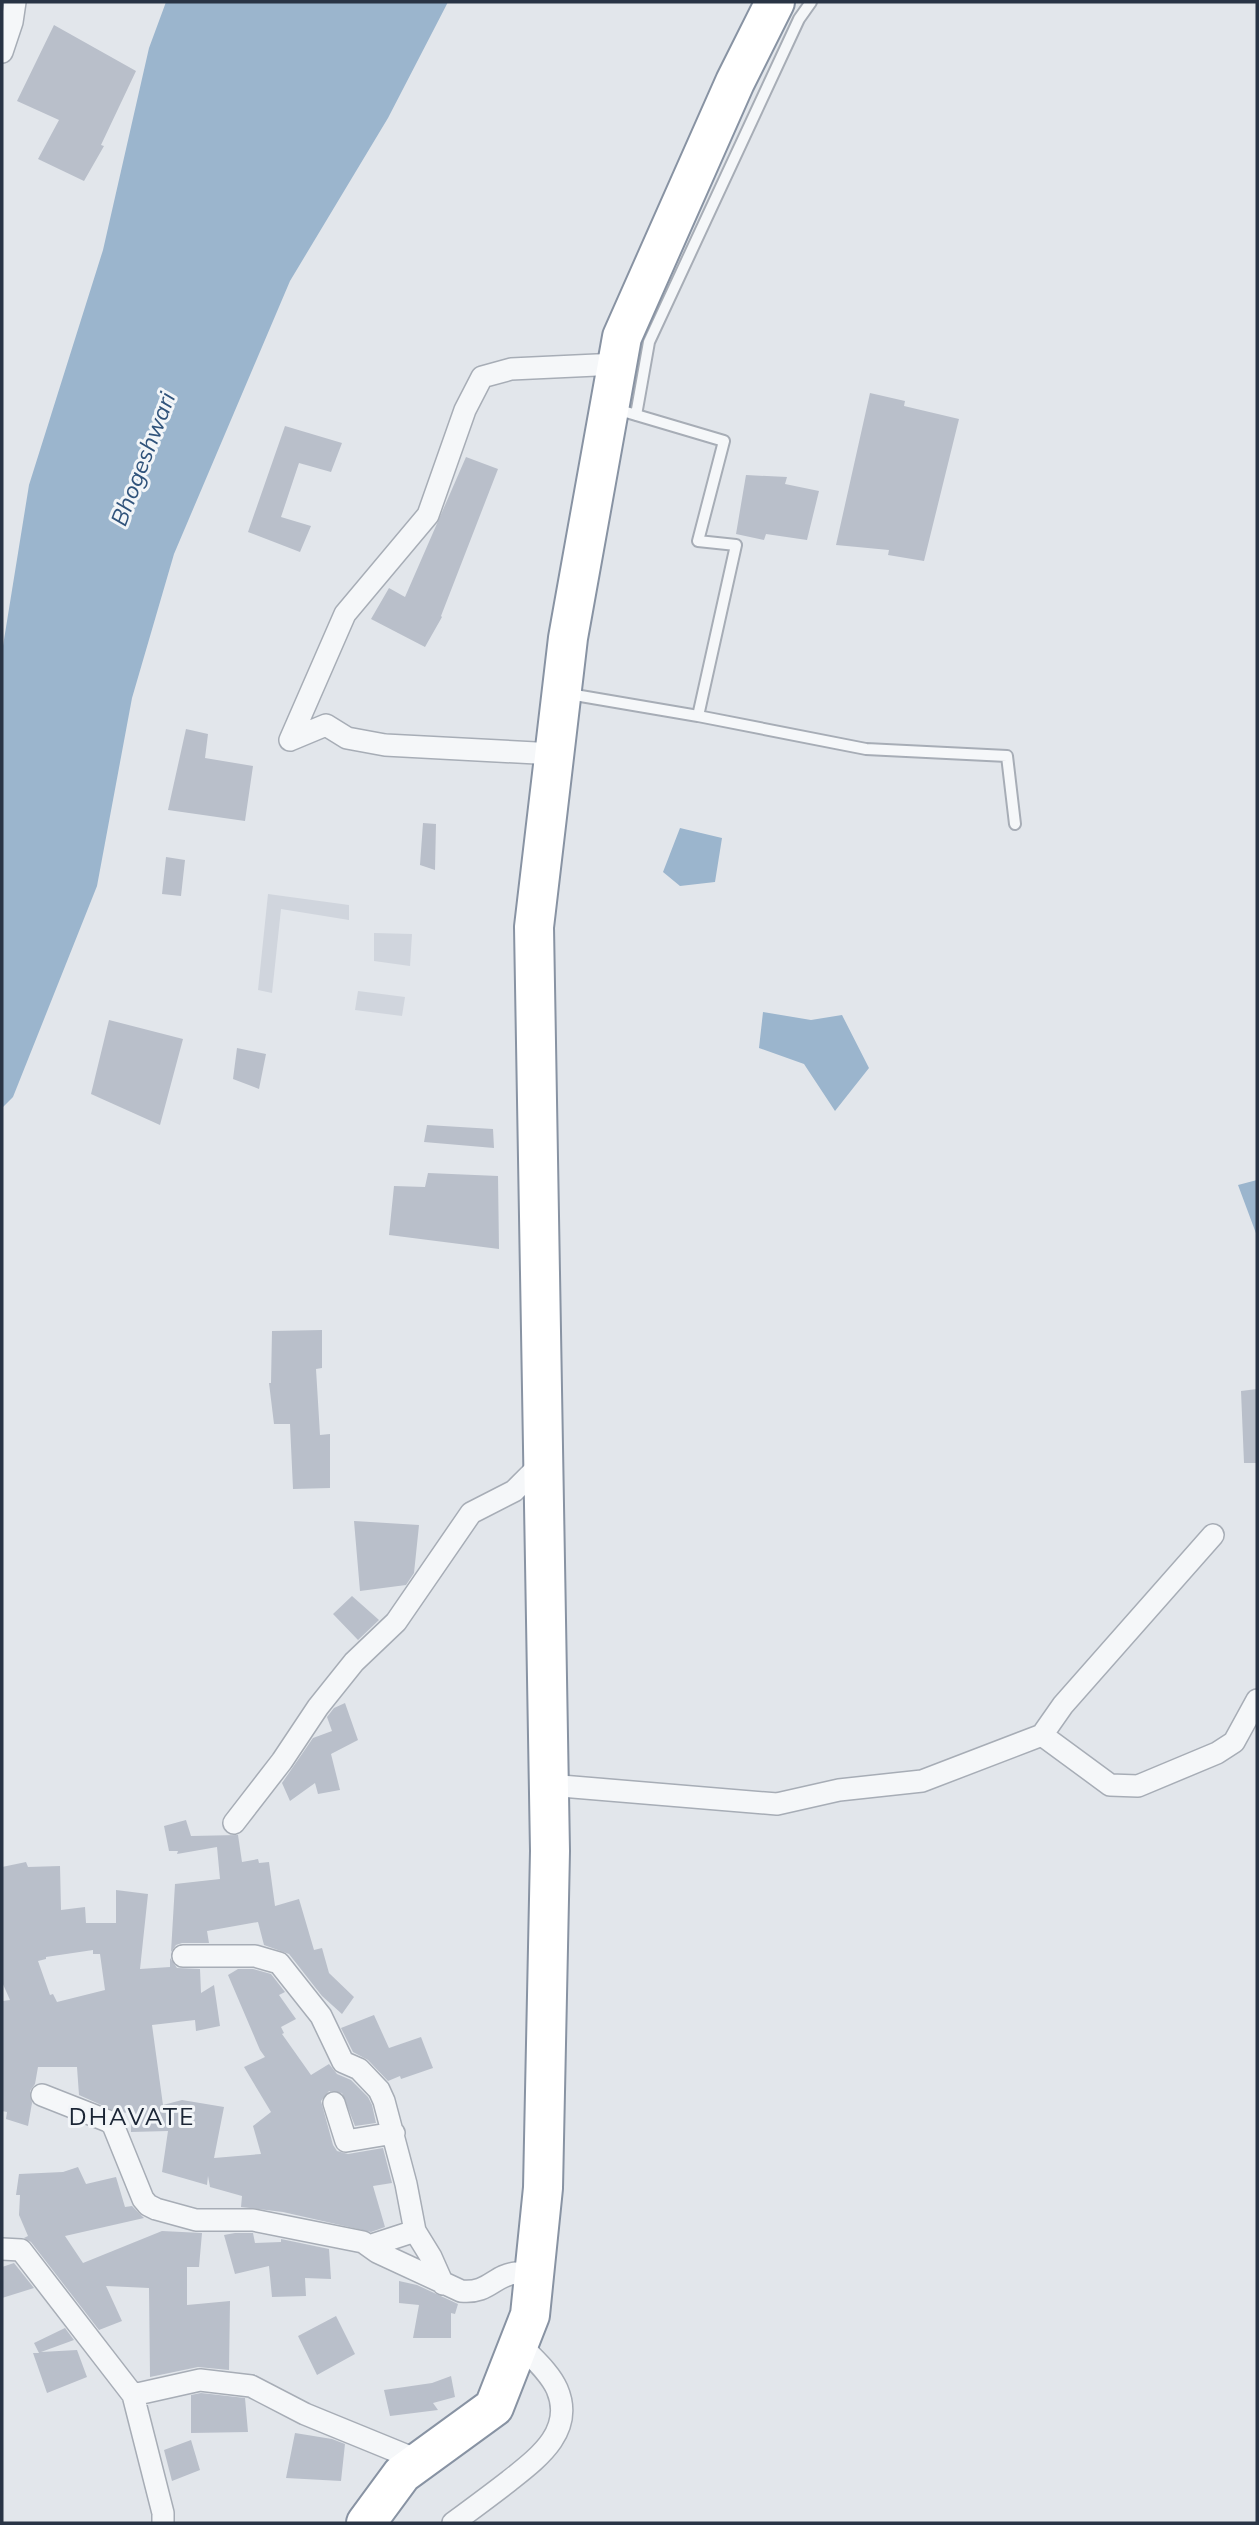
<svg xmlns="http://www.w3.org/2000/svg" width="1259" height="2525" viewBox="0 0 1259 2525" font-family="Mulish,sans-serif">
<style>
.built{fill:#d0d5dd}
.water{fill:#9bb5cd}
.building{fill:#b9bfca;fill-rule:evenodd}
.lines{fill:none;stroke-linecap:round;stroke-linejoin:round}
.lane-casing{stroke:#a7adb6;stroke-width:14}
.street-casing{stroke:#a7adb6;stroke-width:24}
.highway-casing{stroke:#8893a3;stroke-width:42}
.lane{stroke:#f5f7f9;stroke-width:10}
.street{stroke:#f5f7f9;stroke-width:21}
.highway{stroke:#fff;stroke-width:38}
.labels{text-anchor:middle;stroke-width:6;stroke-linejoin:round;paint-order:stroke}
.water-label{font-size:23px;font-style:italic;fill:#30537b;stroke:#f2f5f8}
.quarter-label{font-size:24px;letter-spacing:2px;fill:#1b2535;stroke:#f2f5f8}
</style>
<rect width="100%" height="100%" fill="#e2e6eb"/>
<path class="built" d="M268,894L349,905V920L281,909L272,993L258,990Z
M374,933L412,934L410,966L374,961Z
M358,991L405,997L402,1016L355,1010Z"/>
<path class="water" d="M166,2H448L388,118L290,281L174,554L132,698L97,886L13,1097L2,1108V652L29,485L103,250L149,48Z
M680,828L722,838L715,882L680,886L663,872Z
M763,1012L811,1020L842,1015L869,1068L835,1111L804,1064L759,1048Z
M1257,1180V1236L1238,1185Z"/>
<path class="building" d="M54,25L136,71L101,145L104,146L84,181L38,159L59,120L17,101Z
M870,393L905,401L904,406L959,419L924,561L888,555L889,550L836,545Z
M285,426L342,443L331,472L299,463L281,517L311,526L300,552L248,532Z
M466,457L498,469L441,616L442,617L425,647L371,619L389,588L405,597Z
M746,475L787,477L785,484L819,491L807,540L766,534L764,540L736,534Z
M186,729L208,734L205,758L253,766L245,821L168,810Z
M423,823L436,824L435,870L420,865Z
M166,857L185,860L181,896L162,894Z
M109,1020L183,1039L160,1125L91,1094Z
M237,1048L266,1054L259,1089L233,1079Z
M427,1125L493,1129L494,1148L424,1142Z
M428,1173L498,1176L499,1249L389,1235L394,1186L425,1187Z
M322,1330V1368L316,1369L320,1435L330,1434V1488L293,1489L290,1424H274L269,1383H271L272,1331Z
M1257,1389V1463H1244L1241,1391Z
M354,1521L419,1525L414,1573L406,1585L360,1591Z
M352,1596L379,1620L358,1640L333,1614Z
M345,1703L358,1740L331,1754L340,1790L318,1794L315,1783L290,1801L282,1783L313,1738L332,1731L327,1717L334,1708Z
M186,1820L191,1836L238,1835L242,1862L258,1859L259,1863L269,1862L275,1906L299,1899L314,1950L322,1948L329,1973L354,1997L342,2014L322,1996L289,1954L264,1945L258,1922L207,1931L209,1943H182L176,1945L171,1952L175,1884L220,1879L217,1847L177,1854L178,1851H169L164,1826Z
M26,1862L28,1867L60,1866L61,1910L85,1907L86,1923H116V1890L148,1894L140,1969L170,1967V1958L177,1968L200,1969L201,1993L214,1985L220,2026L196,2031L195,2020L152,2025L163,2105L182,2100L224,2107L214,2158L261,2154L253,2126L271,2112L244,2067L265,2057L260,2050L228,1975L238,1969H253L271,1974L285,1992L279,1995L296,2019L281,2027L284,2033L282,2034L311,2075L329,2064L337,2074L351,2080L368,2097L372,2105L376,2123L355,2126L342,2093L329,2091L321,2101L333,2145L337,2151L348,2154L383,2148L392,2183L373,2186L385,2227L371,2232L283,2212L241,2207L242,2196L210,2187L208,2176L207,2185L162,2172L168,2131L131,2132V2113L117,2112L79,2095L77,2067H38L35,2084L30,2091L32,2103L28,2126L6,2119L7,2112L2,2111V2001L10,2000L2,1982V1867ZM93,1950V1954H100L105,1990L57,2002L53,1994L50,1995L38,1961L46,1959V1957Z
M374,2015L389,2048L421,2037L433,2068L401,2079L400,2076L388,2081L368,2060L353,2052L341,2028Z
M78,2167L86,2184L116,2177L125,2207L132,2206L144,2218L65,2236L83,2263L162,2231L202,2233L199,2267H187V2305L230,2301L229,2370L198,2367L150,2377L149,2288L106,2286L122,2321L99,2330L31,2242L24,2238L28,2236L19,2215L20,2195H16L19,2174L63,2172Z
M235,2233H253L255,2243L281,2242V2239L329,2249L331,2279L305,2278L306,2296L272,2297L269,2266L235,2274L224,2235Z
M14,2263L34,2288L2,2298V2267Z
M399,2281L417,2285L458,2304L455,2314L451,2313V2338H413L419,2305L399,2303Z
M336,2316L355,2354L317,2375L298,2336Z
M65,2328L74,2340L41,2352L77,2350L87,2377L47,2393L33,2353H39L34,2343Z
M451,2376L455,2397L433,2403L438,2410L390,2416L384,2390L432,2383Z
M201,2393L245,2398L248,2432L191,2433V2395Z
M295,2433L332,2439L345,2444L341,2481L286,2478Z
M191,2440L200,2470L172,2481L164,2450Z"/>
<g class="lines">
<defs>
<path id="lane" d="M616,409L724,441L698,541L736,545L698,716L866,749L1007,756L1015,824
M636,415L649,342L799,19L811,2
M569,694L698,716"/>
<path id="street" d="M2,52L12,22L15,2
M290,740L345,614L428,515L465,410L482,377L511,369L618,364
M290,740L326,725L347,738L385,745L555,754
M1213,1535L1063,1705L1042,1735L1110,1785L1138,1786L1217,1753L1234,1742L1257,1700
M549,1785L777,1804L839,1790L922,1781L1042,1735
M234,1823L282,1761L318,1707L354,1662L396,1622L471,1513L514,1491L543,1462
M183,1956H255L279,1963L321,2016L343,2062L359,2069L379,2090L384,2101L406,2184L415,2231L431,2257L443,2284
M42,2095L108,2121L113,2125L143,2199L148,2205L156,2209L196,2220H253L363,2242L377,2252L461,2291C489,2294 494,2275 516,2273C522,2272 528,2274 534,2275
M334,2103L346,2141L394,2133
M369,2246L415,2231
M2,2249L21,2250L133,2395L163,2513V2523
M133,2395L200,2380L251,2386L305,2414L420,2461
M453,2523C472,2509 491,2495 509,2481C538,2458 575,2431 557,2389C549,2371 531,2357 519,2343"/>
<path id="highway" d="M366,2523L402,2474L494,2407L530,2315L543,2188L550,1851L534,927L568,638L622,337L735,82L775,2"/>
</defs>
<use href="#lane" class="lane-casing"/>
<use href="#street" class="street-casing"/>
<use href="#highway" class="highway-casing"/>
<use href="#lane" class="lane"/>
<use href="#street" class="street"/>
<use href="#highway" class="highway"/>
</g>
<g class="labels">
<g class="water-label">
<text transform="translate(143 459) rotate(-69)" y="8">Bhogeshwari</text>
</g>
<g class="quarter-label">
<text x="132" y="2125">DHAVATE</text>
</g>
</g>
<rect width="1259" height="2525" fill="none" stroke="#293445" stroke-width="7"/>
</svg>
